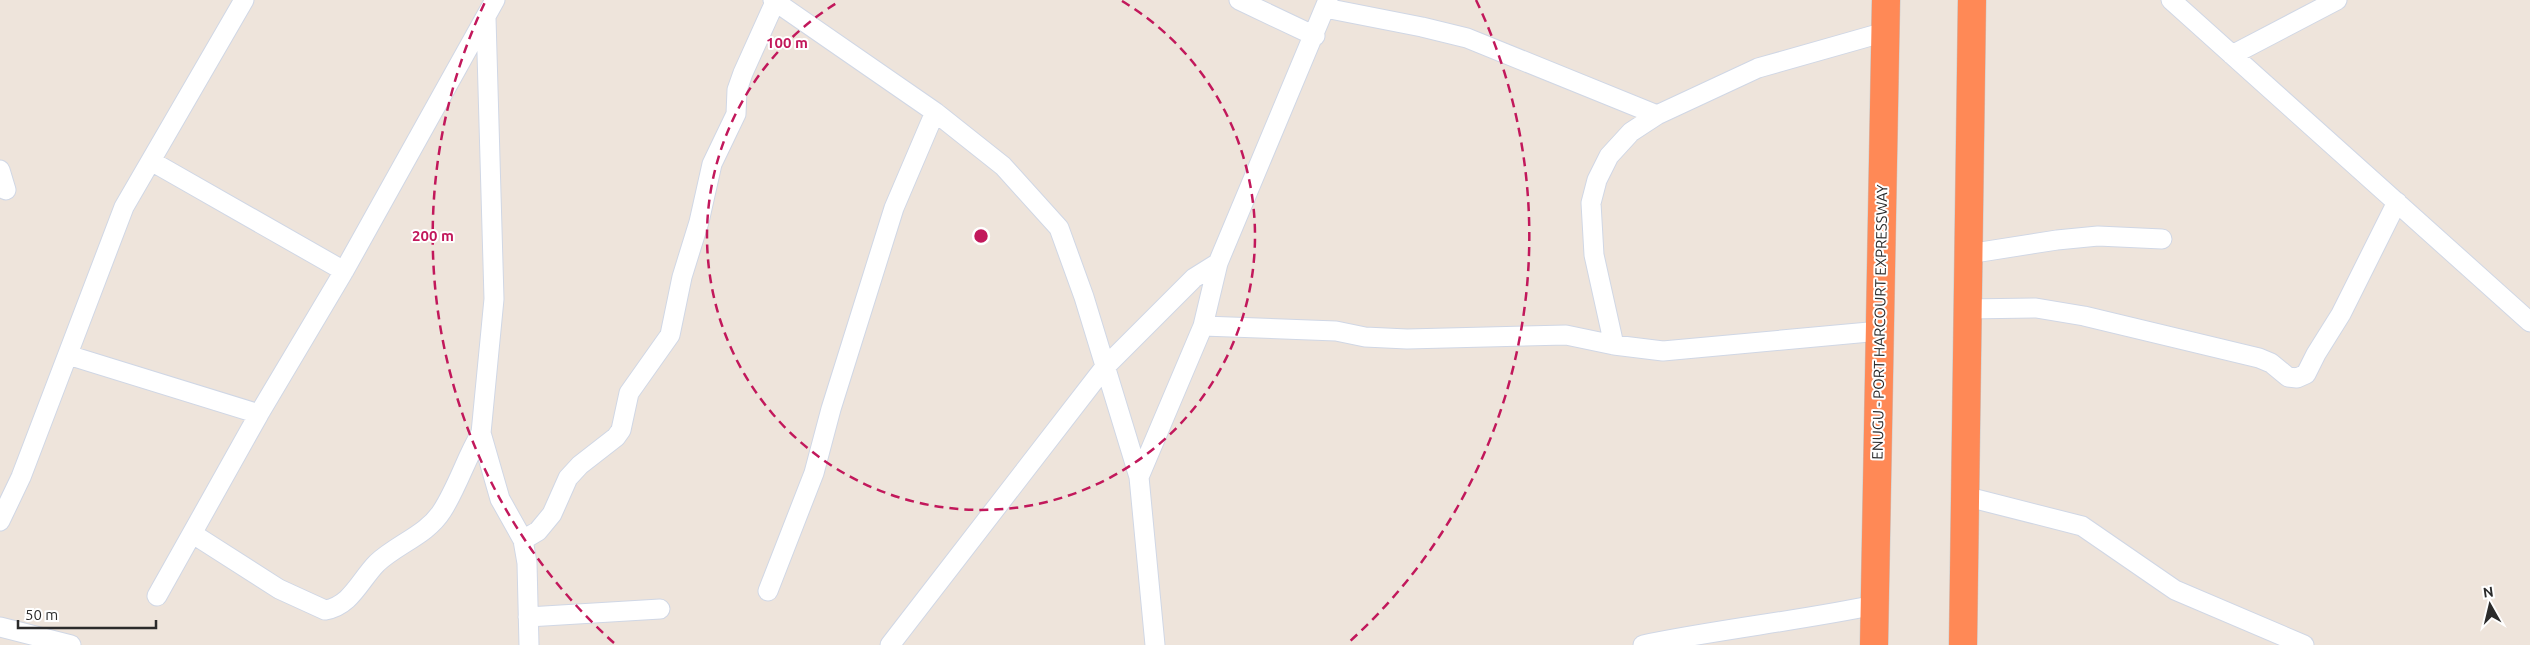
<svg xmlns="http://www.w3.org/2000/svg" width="2530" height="645" viewBox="0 0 2530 645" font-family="Ubuntu,sans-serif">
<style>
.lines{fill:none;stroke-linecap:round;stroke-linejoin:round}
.street-casing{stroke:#d0d7e5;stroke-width:21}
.highway-casing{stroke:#c8c8c8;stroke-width:29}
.street{stroke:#fff;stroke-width:19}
.highway{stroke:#ff8956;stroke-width:28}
.ring{fill:none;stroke:#c2185b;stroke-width:2.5;stroke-dasharray:9 6}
.labels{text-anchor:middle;stroke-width:4;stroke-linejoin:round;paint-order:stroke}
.street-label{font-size:15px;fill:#2b2b2b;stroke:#fff}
.centre{fill:#c2185b;stroke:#fff;stroke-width:2.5}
.ring-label{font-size:15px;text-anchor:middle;font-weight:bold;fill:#c2185b;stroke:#fff;stroke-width:4;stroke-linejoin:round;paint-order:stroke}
</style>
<rect width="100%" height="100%" fill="#eee4db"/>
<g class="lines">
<defs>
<path id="street" d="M773,0L935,112L1003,166L1059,228L1084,297L1139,477L1155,645
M1239,0L1315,36
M2171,0L2530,322
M1325,8L1422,27L1467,38L1657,115
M486,18L494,299L481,433L500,499L523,540L527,563L529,645
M2232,55L2337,0
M151,161L344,271
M0,170L6,190
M1968,254L2057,240L2098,236L2162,239
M1967,309L2036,308L2084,316L2259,358L2271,363L2288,377L2297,378L2306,374L2316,354L2341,314L2397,202
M1203,326L1336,331L1365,337L1407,339L1566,335L1614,345L1663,351L1880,331
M1614,345L1594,255L1591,203L1597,180L1609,156L1631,132L1657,115L1758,68L1885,32
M68,355L259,414
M1139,477L1203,326L1218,263L1328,0
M1964,496L2082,526L2175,590L2304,645
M0,521L21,477L124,207L244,0
M193,534L279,589L325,610C351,606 360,580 377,563C397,544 427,535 442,511C458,486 466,458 481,433
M523,540L538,531L552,514L568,478L580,465L616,437L621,430L629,393L670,335L682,277L699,222L712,164L736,114L737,90L743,73L775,2
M768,591L814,473L831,409L894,208L935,112
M157,596L259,414L344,271L495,0
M528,617L660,609
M0,627L71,645
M890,645L1104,368L1194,278L1218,263
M1643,645C1720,629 1798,621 1875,605"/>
<path id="highway" d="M1874,645L1886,0
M1963,645L1972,0"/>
</defs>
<use href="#street" class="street-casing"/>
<use href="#highway" class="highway-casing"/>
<use href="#street" class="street"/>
<use href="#highway" class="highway"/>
</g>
<g class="ring">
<path d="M1122 1A274 274 0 1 1 840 1"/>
<path d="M614 643A548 548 0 0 1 486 0M1476 0A548 548 0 0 1 1348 643"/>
</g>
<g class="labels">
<g class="street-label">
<text transform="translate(1880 322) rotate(-89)" y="5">ENUGU - PORT HARCOURT EXPRESSWAY</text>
</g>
</g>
<circle cx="981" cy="236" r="8" class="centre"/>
<g class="ring-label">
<text x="787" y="48">100 m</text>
<text x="433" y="241">200 m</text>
</g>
<g transform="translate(2490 605) rotate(352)" stroke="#ffffff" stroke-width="4" paint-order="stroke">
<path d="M0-4L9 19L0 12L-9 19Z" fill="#2b2b2b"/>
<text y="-8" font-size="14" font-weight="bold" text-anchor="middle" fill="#2b2b2b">N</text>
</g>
<path d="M18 620v8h138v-8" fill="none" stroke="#2b2b2b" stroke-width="2.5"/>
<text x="25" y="620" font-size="15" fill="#2b2b2b" stroke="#ffffff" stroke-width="4" paint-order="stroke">50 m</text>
</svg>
